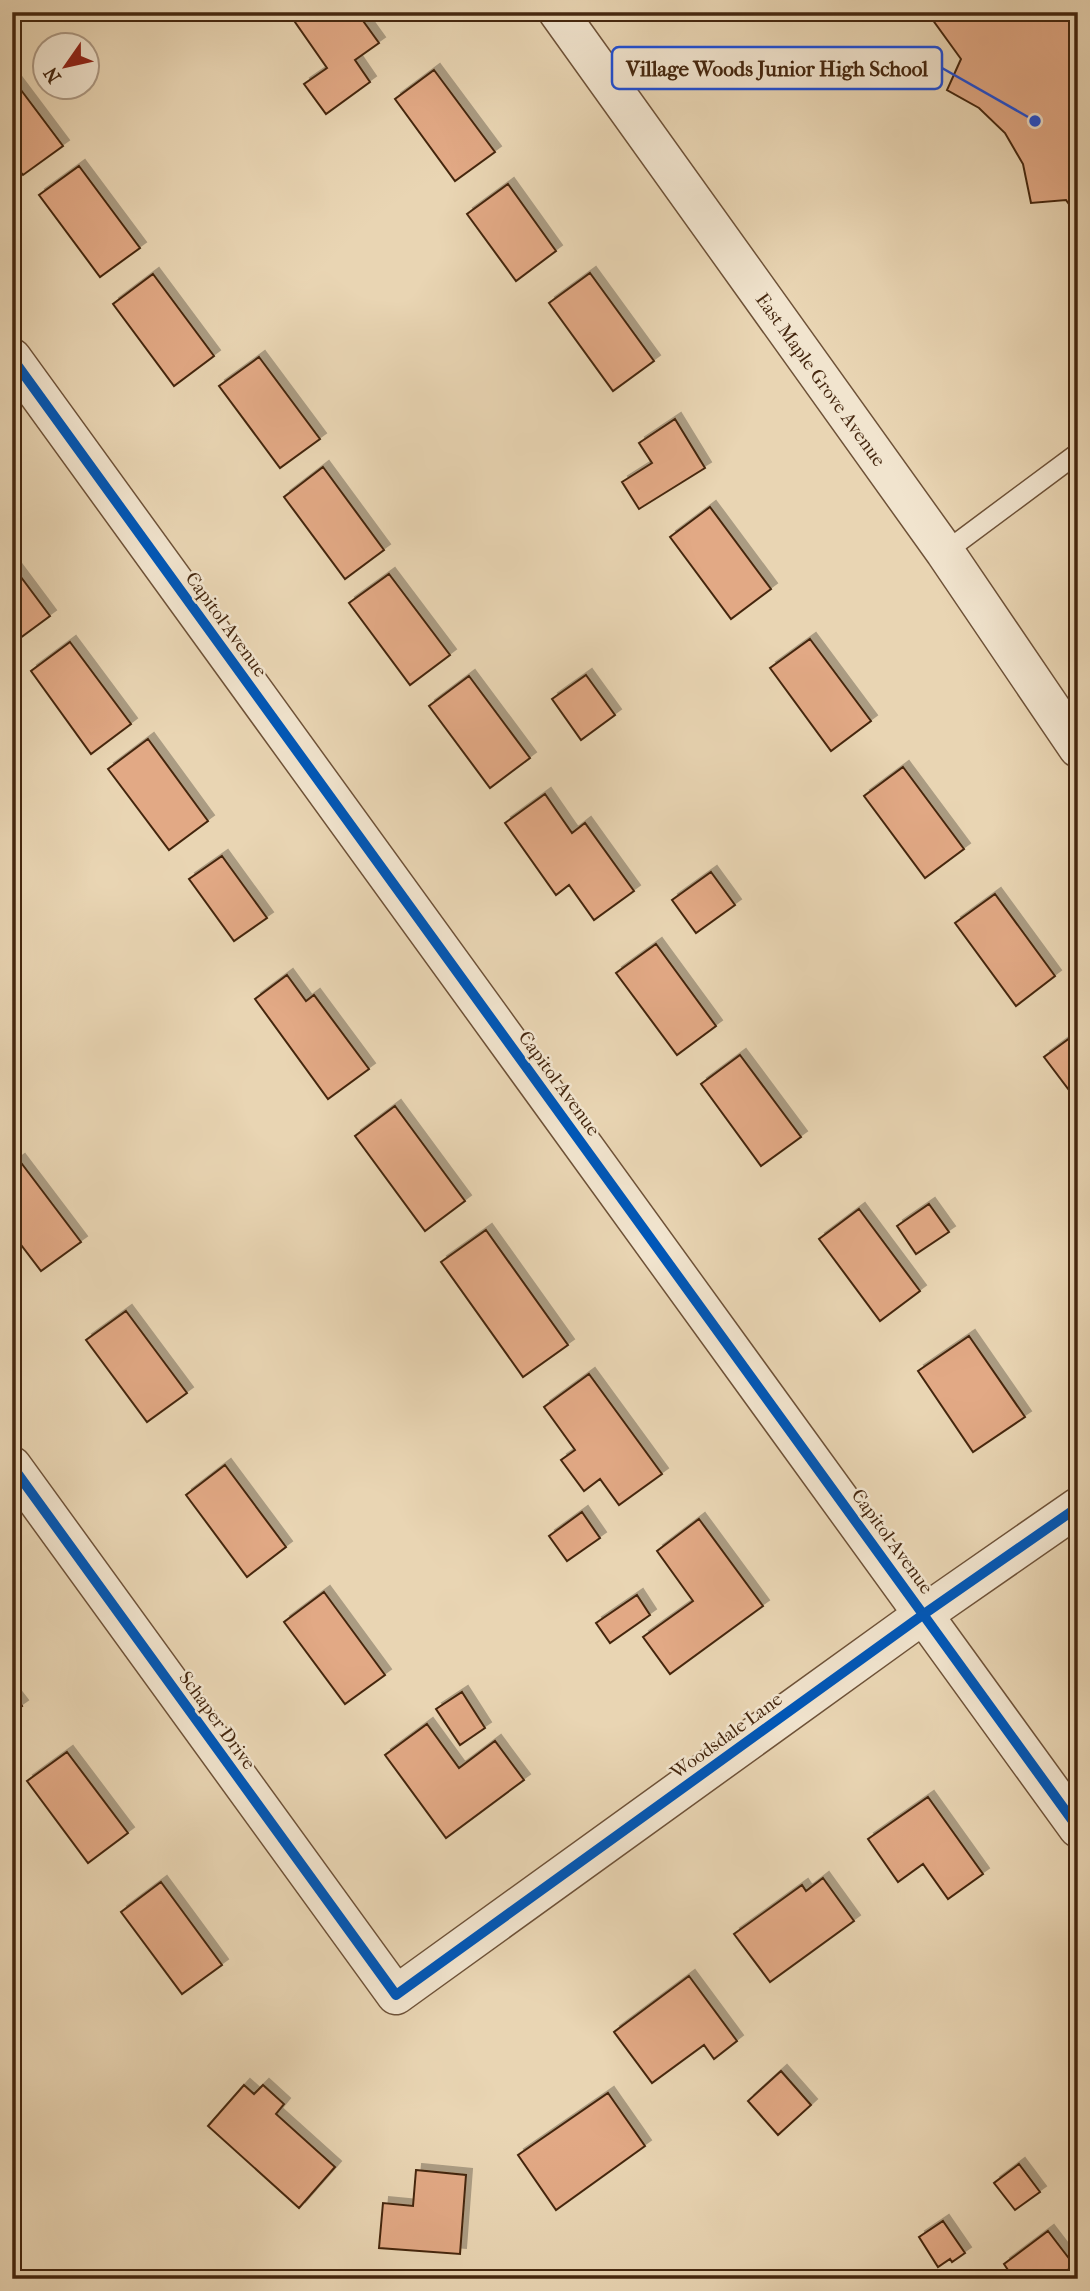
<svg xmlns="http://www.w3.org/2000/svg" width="1090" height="2291" viewBox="0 0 1090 2291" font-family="'IM FELL French Canon',serif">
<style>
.building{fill:#e2a985;stroke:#45270f;stroke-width:2;filter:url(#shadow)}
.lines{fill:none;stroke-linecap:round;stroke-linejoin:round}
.service-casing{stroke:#6e5238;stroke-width:22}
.minor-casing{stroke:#6e5238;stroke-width:41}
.service{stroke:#f1e4ce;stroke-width:19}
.minor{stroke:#f1e4ce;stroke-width:38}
.cycleway-casing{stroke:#f1e4ce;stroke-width:15}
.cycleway{stroke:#0057b8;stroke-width:10}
.labels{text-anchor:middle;stroke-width:5;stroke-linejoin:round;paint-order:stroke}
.street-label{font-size:19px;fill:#45270f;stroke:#f1e4ce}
.leader{fill:none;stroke:#1d4ed8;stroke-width:2.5}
.callout-dot{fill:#1d4ed8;stroke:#f1e4ce;stroke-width:2.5}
.callout{fill:#f1e4ce;stroke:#1d4ed8;stroke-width:2.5}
.callout-label{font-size:21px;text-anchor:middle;font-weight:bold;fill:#45270f}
</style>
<defs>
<filter id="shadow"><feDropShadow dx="6" dy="-6" stdDeviation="0" flood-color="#0004"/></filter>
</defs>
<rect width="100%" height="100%" fill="#e9d5b3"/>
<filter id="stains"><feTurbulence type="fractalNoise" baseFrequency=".00286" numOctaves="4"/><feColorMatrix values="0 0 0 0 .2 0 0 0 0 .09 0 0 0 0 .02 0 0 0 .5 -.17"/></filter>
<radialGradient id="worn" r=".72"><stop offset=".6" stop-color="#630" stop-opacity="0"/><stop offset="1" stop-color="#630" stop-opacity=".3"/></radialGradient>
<path class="building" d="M288,12H369L361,18L379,43L355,60L370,82L326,114L304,84L327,68Z
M927,12H1078V217L1066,200L1031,203L1023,164L1005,133L979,108L947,90L961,59Z
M434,70L495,152L455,181L395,99Z
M12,78L63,146L23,175L12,161Z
M79,166L140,248L100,277L39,195Z
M508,184L556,251L516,281L467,214Z
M590,273L654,361L613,391L549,303Z
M153,274L214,356L174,386L113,304Z
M259,357L320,439L280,468L219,386Z
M675,419L705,468L639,509L622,482L652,463L639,443Z
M323,467L384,550L345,579L284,497Z
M710,507L771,589L731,619L670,537Z
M12,565L50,616L12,644Z
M389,574L450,655L410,685L349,603Z
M810,639L871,721L831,751L770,668Z
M70,642L131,724L91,754L31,671Z
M586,675L615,715L581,740L552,699Z
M469,676L530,758L490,788L429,706Z
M148,739L208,821L169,850L108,769Z
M903,767L964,849L925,878L864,796Z
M545,794L572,833L585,823L634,891L594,920L569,885L556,895L505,823Z
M222,856L267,918L234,941L189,879Z
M711,872L735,905L696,933L672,900Z
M995,894L1055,976L1016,1006L955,923Z
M656,944L716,1026L677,1055L616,973Z
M287,975L306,1001L314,995L369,1069L328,1099L255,999Z
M1078,1032V1102L1044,1057Z
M740,1055L801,1137L761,1166L701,1084Z
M395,1106L465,1201L425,1231L355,1136Z
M19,1160L81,1242L41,1271L12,1233V1165Z
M929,1204L949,1232L916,1254L897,1226Z
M859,1209L920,1291L880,1321L819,1239Z
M486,1230L568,1345L523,1377L441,1262Z
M126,1311L187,1393L147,1422L86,1340Z
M969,1336L1025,1417L973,1452L918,1371Z
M589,1374L662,1474L619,1505L600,1479L584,1491L561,1460L575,1450L544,1407Z
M225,1465L286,1547L247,1577L186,1495Z
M582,1512L600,1538L567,1561L549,1536Z
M699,1519L763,1606L670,1674L643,1637L693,1601L657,1551Z
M324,1592L385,1675L345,1704L284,1622Z
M637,1595L650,1615L610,1643L596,1623Z
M462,1692L485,1728L460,1745L436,1709Z
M12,1693L22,1706L12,1713Z
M427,1724L459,1768L495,1741L524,1780L446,1838L385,1755Z
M67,1752L128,1833L88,1863L27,1781Z
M928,1797L983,1874L948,1899L923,1864L898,1882L868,1839Z
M823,1878L854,1921L770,1982L734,1934L802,1885L806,1891Z
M161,1882L222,1965L182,1994L121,1912Z
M689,1976L737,2041L714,2059L704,2045L652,2083L614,2032Z
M781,2071L811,2105L778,2135L748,2101Z
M244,2085L254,2094L263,2085L284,2104L276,2114L335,2167L299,2208L208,2126Z
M608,2093L645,2146L556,2210L518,2155Z
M1019,2164L1040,2192L1015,2210L994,2183Z
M416,2170L466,2175L460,2254L379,2248L383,2203L413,2206Z
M943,2221L965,2253L952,2262L950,2259L938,2267L919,2237Z
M1048,2231L1074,2265L1056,2279H1014L1004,2264Z"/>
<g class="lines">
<defs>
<path id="service" d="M945,552L1078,453"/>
<g id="minor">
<path id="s1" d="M558,12L945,552L1078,748"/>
<path d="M12,358L1078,1828"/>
<path d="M12,1466L396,1995L924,1614L1078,1507"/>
</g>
</defs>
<use href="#service" class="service-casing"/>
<use href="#minor" class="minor-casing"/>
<use href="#service" class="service"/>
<use href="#minor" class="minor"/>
<defs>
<path id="cycleway" d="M12,358L1078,1828
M12,1466L396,1995L924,1614L1078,1507"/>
</defs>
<use href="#cycleway" class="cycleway-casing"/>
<use href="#cycleway" class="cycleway"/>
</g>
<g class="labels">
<g class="street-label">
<text dy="7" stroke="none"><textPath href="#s1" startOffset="452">East Maple Grove Avenue</textPath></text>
<text transform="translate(227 624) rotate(54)" y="7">Capitol Avenue</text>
<text transform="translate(560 1083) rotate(54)" y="7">Capitol Avenue</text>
<text transform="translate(893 1541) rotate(54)" y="7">Capitol Avenue</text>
<text transform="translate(218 1720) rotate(54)" y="7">Schaper Drive</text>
<text transform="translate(726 1735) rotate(-36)" y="7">Woodsdale Lane</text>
</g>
</g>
<path class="leader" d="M1035 121L942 68"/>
<circle class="callout-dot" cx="1035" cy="121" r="7"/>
<rect class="callout" x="612" y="47" width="330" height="42" rx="7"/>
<g class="callout-label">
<text x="777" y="76">Village Woods Junior High School</text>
</g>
<rect width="1090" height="2291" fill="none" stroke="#e9d5b3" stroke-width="42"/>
<rect x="14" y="14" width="1062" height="2263" fill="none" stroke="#45270f" stroke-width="3.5"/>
<rect x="21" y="21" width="1048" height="2249" fill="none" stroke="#45270f" stroke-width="2"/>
<g transform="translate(66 66) rotate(236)"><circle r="33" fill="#f1e4ce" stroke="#ac9882" stroke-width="2"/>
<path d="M0-5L12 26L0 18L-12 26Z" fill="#8f2418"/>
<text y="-10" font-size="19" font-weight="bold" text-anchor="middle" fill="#45270f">N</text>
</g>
<rect width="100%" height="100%" filter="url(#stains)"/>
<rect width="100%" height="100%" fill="url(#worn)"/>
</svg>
